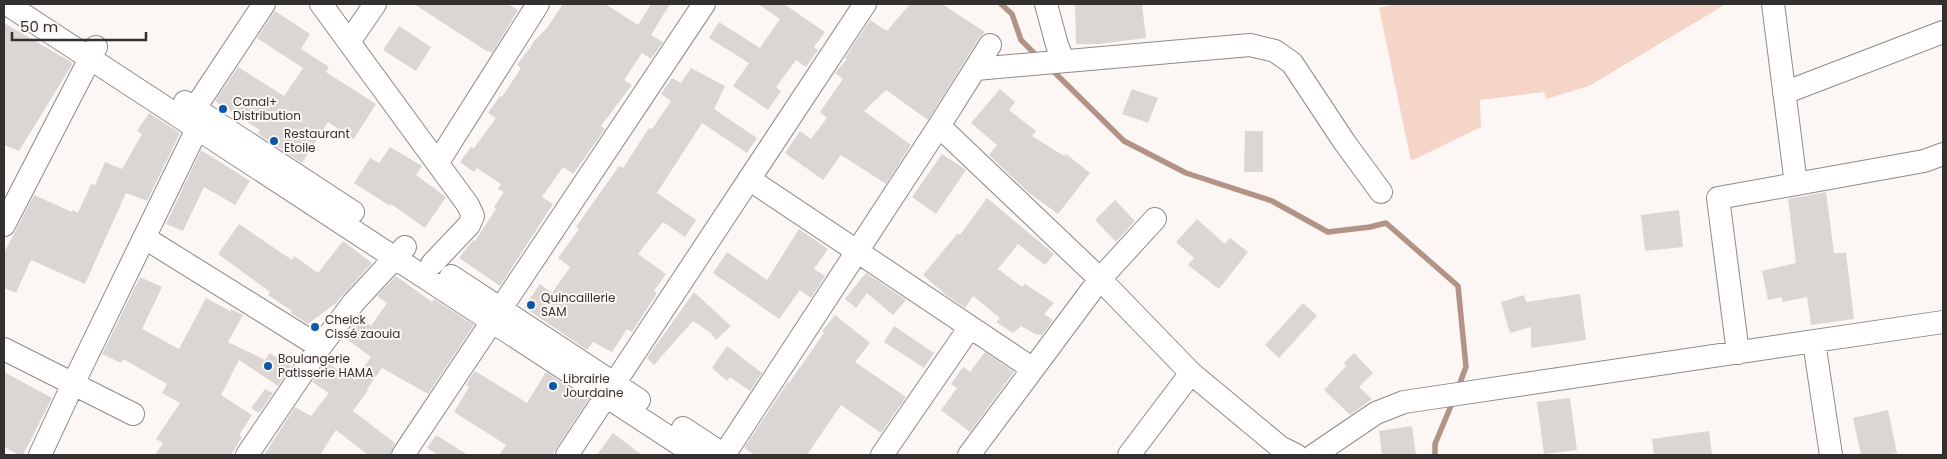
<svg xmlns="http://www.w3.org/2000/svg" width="1947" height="459" viewBox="0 0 1947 459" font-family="Poppins,sans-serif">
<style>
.green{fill:#f5d5c8}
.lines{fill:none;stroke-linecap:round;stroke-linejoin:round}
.stream{stroke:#b39386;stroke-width:5.5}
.building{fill:#dbd6d4}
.minor-casing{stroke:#8e8a88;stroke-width:24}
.minor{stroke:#fff;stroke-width:22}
.poi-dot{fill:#0a58a7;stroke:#fcf7f5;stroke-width:2}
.labels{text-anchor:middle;stroke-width:4;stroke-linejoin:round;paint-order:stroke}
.poi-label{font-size:12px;fill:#333130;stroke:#fcf7f5;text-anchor:start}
</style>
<rect width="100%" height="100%" fill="#fcf7f5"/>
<path class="green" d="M1395,4H1726L1589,86L1546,99L1544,92L1480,100L1481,127L1411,161L1379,8Z"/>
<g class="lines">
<path class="stream" d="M1001,4L1012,14L1021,40L1039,58
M1050,68L1124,141L1186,173L1272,201L1328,232L1370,227L1386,223L1458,286L1466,367L1458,388
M1435,455V444L1453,401"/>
</g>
<path class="building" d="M414,4H508L518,10L492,53L489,51L488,52Z
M563,4H605L638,25L651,4H670L651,35L663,42L651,59L642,53L624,80L632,85L601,126L605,129L573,174L563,167L542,197L553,204L500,286L459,258L473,240L475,241L496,209L494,207L504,192L498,189L501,184L477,168L474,172L460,162L471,147L474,148L496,118L488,113L500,96L502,97L521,68L517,65L528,50H529L534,41L547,28Z
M758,4H784L825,32L814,47L818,50L806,67L796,60L776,87L781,91L768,110L733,86L749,63L709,38L719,22L760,48L780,19Z
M910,4H942L985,32L979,38L928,120L886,90L864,111L911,145L886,184L841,155L823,180L785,153L800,131L811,139L827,118L820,112L843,79L835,73L847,59L845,58L870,20L887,31Z
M1075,4H1142L1146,38L1099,44H1076Z
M275,11L310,34L301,49L329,67L326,72L376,104L354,139L328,122L302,163L258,134L260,130L215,101L238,67L284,96L303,68L257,38Z
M4,23L73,63L19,151L4,145Z
M399,26L431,47L416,71L383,50Z
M691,68L725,86L714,109L757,138L747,153L702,123L657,193L696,220L685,237L663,222L638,254L666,274L654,291L657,293L632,332L627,329L612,352L593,342L587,350L524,307L540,284L552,293L570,267L558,258L579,229L576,227L619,166L623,168L649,128L652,129L671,101L661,94L672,78L681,83Z
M1000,89L1015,102L1009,110L1036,131L1032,136L1064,156L1066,154L1090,173L1058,214L1029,193L989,155L997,145L971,123Z
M1132,89L1158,98L1148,123L1122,114Z
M149,113L180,133L147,201L126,193L85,284L31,260L16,293L4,288V253L34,195L72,212L73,210L78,213L91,184L95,185L105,162L122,169L142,134L137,131Z
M1245,131H1263V172H1244Z
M390,147L422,166L416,175L446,197L425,228L391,204L390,206L354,183L370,158L379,163Z
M201,150L250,181L235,205L204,187L183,231L166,224Z
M942,154L966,170L936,214L912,197Z
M1826,192L1834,253H1846L1854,319L1811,325L1807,297L1783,302L1781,297L1768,300L1762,271L1796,263L1788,199Z
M987,198L1054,254L1045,265L1018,244L998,269L1022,287L1025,284L1054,303L1044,314L1053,320L1042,335L1035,334L1021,326L1013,333L996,322L1000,318L973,296L965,308L946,295L923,275L958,233L960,235Z
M1115,200L1135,221L1116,242L1095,220Z
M1679,210L1683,247L1645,251L1641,215Z
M1197,219L1225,244L1230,238L1248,252L1219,289L1188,265L1194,258L1176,242Z
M239,224L292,260L294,256L318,273L343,241L372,263L336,303L308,324L291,313L292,311L268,295L270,292L218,254Z
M799,229L828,249L814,269L825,276L811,298L800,290L779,319L713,273L727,252L767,280Z
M866,273L906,300L893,315L867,293L856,308L845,299Z
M396,276L432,302L434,299L474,325L428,394L382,368L367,389L368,390L353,411L395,443L390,455H368L336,430L320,455H264L295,407L311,416L329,393L312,382L326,362L355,380L371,357L344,337L359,317L371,326L387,303L377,296Z
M140,277L162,287L142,329L179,349L206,298L230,311L231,309L243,315L228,342L265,360L270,353L291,366L278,386L239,360L221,395L252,415L239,435L242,437L231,455H155L163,443L156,439L180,403L162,393L167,384L123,359L121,363L102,354Z
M694,292L731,326L716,340L711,333L693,321L654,365L647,358Z
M1580,294L1586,340L1531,348V327L1510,333L1501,302L1524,295L1526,302Z
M1303,303L1317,316L1279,358L1265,345Z
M835,315L870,343L855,362L906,397L881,433L841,405L807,455H755L744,448L788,382L789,383L824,333L822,331Z
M894,326L934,353L924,368L884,342Z
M727,346L762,373L750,391L730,377L727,381L712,368Z
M985,352L1014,372L970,432L941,410L957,388L951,384L963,367L970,372Z
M1354,353L1373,373L1359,387L1372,399L1350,415L1324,390L1346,366L1344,363Z
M475,371L527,403L546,372L588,400L552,455H499L506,445L454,412L469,387L466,385Z
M4,372L52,398L23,455H19L4,447Z
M265,389L273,393L259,413L251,408Z
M1570,398L1577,450L1544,454L1537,402Z
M1888,410L1897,453L1887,455H1861L1853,418Z
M1412,426L1416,455H1382L1379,431Z
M1709,431L1712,455H1654L1652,439Z
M613,433L642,455H597Z
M436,435L468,455H438L427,448Z"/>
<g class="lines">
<defs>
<path id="minor" d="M4,4L10,6L696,455
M321,4L468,205L473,216L469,225L432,264
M1046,4L1057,45L1063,60
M1773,4L1796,184
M349,42L375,4
M976,69L1250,45L1275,51L1292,63L1345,143L1381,192
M1784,93L1943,32
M185,102L353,212
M187,120L264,4
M939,126L1100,279L1191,373L1280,447L1296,455
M438,162L538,4
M749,179L1033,369
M4,225L96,47
M145,238L320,347
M451,276L639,400
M1814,342L1831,455
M4,349L133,414
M1738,353L1718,198L1924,161L1943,154
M683,428L724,455
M40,455L73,384L197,129
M247,455L320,347L354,302L405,247
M403,455L704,4
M567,455L865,4
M724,455L939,126L990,45
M882,455L970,327
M969,455L1100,279L1155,219
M1129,455L1191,373
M1314,455L1376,413L1404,402L1943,322"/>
</defs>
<use href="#minor" class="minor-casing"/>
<use href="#minor" class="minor"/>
</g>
<g class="poi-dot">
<circle cx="223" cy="109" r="5"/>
<circle cx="274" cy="141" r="5"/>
<circle cx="531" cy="305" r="5"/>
<circle cx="315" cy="327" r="5"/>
<circle cx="268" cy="366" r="5"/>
<circle cx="553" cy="386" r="5"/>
</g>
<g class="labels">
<g class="poi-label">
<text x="233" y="106">Canal+<tspan x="233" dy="14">Distribution</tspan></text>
<text x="284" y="138">Restaurant<tspan x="284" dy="14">Etoile</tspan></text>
<text x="541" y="302">Quincaillerie<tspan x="541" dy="14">SAM</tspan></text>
<text x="325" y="324">Cheick<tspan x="325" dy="14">Cissé zaouia</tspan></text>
<text x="278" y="363">Boulangerie<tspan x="278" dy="14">Patisserie HAMA</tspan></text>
<text x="563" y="383">Librairie<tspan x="563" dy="14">Jourdaine</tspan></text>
</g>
</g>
<rect width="1947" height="459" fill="none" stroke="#333130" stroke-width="10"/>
<path d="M12 32v8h134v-8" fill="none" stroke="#333130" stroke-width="2.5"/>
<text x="20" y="32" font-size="15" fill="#333130" stroke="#fcf7f5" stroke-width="4" paint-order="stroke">50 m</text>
</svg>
